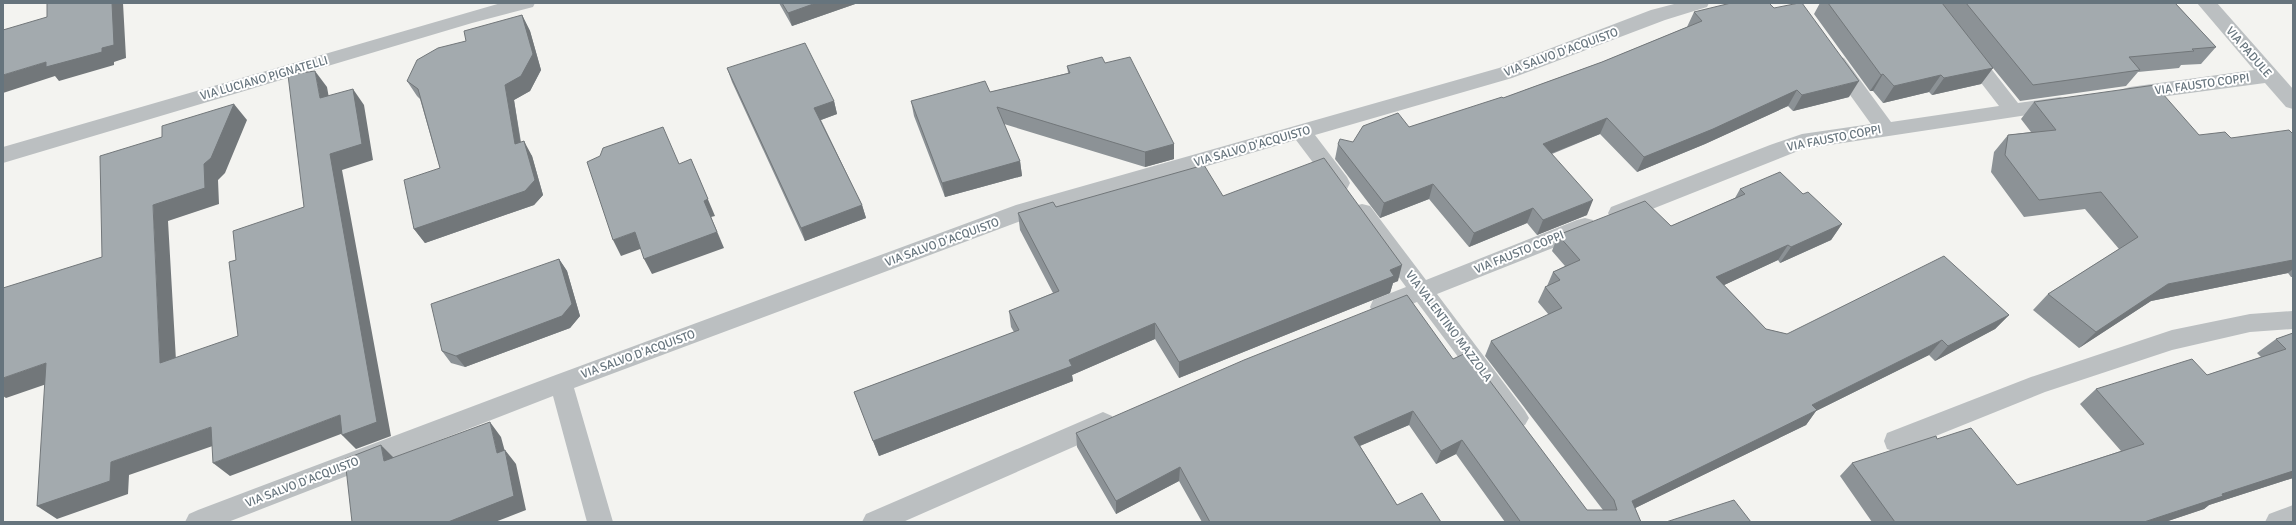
<svg xmlns="http://www.w3.org/2000/svg" width="2296" height="525" viewBox="0 0 2296 525" font-family="Signika,sans-serif">
<style>
.lines{fill:none;stroke-linecap:round;stroke-linejoin:round}
.minor{fill:#bbbfc1;fill-rule:evenodd}
.wall{fill:#8c9296}
.shaded-wall{fill:#72777a}
.building{fill:#a3aaae;stroke:#72777a}
.labels{text-anchor:middle;stroke-width:4;stroke-linejoin:round;paint-order:stroke}
.street-label{font-size:12px;fill:#66747d;stroke:#fff}
</style>
<rect width="100%" height="100%" fill="#f3f3f0"/>
<g class="lines">
<path class="minor" d="M501,3H535L533,7L472,23L3,163V147Z
M1678,3H1709L1707,7L1665,20L1512,78L1315,135L1347,177L1350,183L1347,189L1340,191L1333,189L1296,140L1029,218L574,388L613,522H587L553,396L228,522H185L189,514L198,510L553,376L1016,205L1499,68L1651,10Z
M2197,3H2217L2293,89V109L2286,107L2265,83L2130,101L2123,99L2120,94L2123,89L2130,87L2254,70Z
M1968,46L1975,48L2018,103L2060,97L2067,99L2070,104L2067,109L1803,149L1627,219L1619,221L1611,219L1608,213L1611,207L1770,145L1802,134L1871,124L1827,63L1830,58L1837,56L1844,58L1891,122L1999,106L1958,53L1961,48Z
M1362,204L1370,206L1426,280L1577,220L1585,218L1593,220L1596,226L1593,232L1437,294L1525,411L1529,418L1525,425L1517,428L1509,425L1417,302L1381,316L1373,314L1370,307L1373,300L1406,287L1351,212L1354,206Z
M2293,311V329L2250,332L2172,350L2045,392L1896,452L1887,449L1884,441L1887,433L2031,377L2172,330L2250,314Z
M1103,412L1112,416L1115,423L1112,430L903,522H862L866,514Z
M2293,505V522H2265L2269,514Z"/>
</g>
<path class="wall" d="M779,3H858L792,26Z
M1820,3H2175L2216,47L2201,64L2181,65L2179,68L2138,72L2126,86L2020,101L1993,68L1981,84L1932,95L1929,92L1883,103L1873,91H1870L1814,14Z
M1694,12L1849,97L1793,111L1788,106L1705,144L1637,172L1600,134L1552,154L1587,215L1537,235L1527,223L1469,247L1429,199L1380,218L1335,159L1338,144L1353,142L1409,127L1503,98L1602,62L1687,27Z
M522,15L530,31L541,70L530,91L514,100L521,142L532,156L543,195L534,205L425,243L414,229L440,168L420,99L417,96L407,81L466,41Z
M1105,63L1174,144V159L1145,167L1004,124L1020,161L1022,176L945,197L914,116L911,101L990,92L1068,73L1067,66Z
M727,68L834,101L837,114L821,120L862,205L866,218L805,241L732,82Z
M2034,102L2199,135L2231,138L2293,134V277H2291L2288,273L2151,301L2079,348L2033,310L2048,294L2119,249L2085,209L2024,217L1991,172L1994,152L2008,135L2031,132L2021,119Z
M1740,189L1803,194L1842,224L1831,240L1780,263L1778,260L1724,285L1766,329L1787,334L2009,315L1995,329L1935,361L1929,355L1816,411L1806,425L1635,508L1641,522H1505L1456,454L1436,464L1409,425L1360,446L1397,505L1441,522H1202L1179,481L1116,514L1077,447L1076,433L1453,359L1587,510H1603L1485,356L1491,341L1549,315L1538,302L1545,287L1547,286L1553,272L1565,266L1552,251L1558,235L1671,226L1735,198Z
M1223,196L1398,281L1393,283L1390,293L1179,378L1155,339L1072,375L1073,381L879,456L854,392L1014,332L1011,327L1009,311L1053,293L1020,230L1018,213L1056,207Z
M559,259L567,271L580,316L570,328L465,367L451,363L442,351Z
M2293,333V478L2209,505L2204,509L2165,522H1872L1840,476L1852,463L1937,439L2017,485L2121,451L2080,404L2096,389L2207,375L2261,357L2257,353L2276,339Z"/>
<path class="shaded-wall" d="M112,3H123L126,58L114,62V65L59,81L55,76L3,93V75L46,62L102,48Z
M816,3H858L792,26L788,13Z
M522,15L530,31L541,70L530,91L514,100L523,159L515,144L505,85Z
M1993,68L1981,84L1932,95L1944,78Z
M315,71L327,87L332,115L320,98Z
M1883,74L1873,91H1870L1881,75Z
M1941,75L1929,92L1883,103L1894,86Z
M1859,81L1849,97L1793,111L1802,95Z
M353,89L364,105L373,160L342,170L391,436L356,449L342,435L330,154Z
M1797,90L1788,106L1705,144L1637,172L1644,157Z
M834,101L837,114L818,121L814,108Z
M234,104L247,120L225,173L218,180L219,204L168,221L177,378L160,363L153,205L204,164Z
M1607,118L1600,134L1537,159L1543,144Z
M524,141L532,156L543,195L534,205L425,243L414,229Z
M1174,144V159L1145,167V152Z
M691,159L715,216L711,217L724,248L652,274L644,259L704,201Z
M1020,161L1022,176L945,197L942,183Z
M1433,184L1429,199L1380,218L1384,203Z
M1593,200L1587,215L1537,235L1543,220Z
M862,205L866,218L805,241L801,228Z
M1533,208L1527,223L1469,247L1474,233Z
M1842,224L1831,240L1780,263L1791,247Z
M635,232L643,248L621,256L613,240Z
M1788,245L1778,260L1707,293L1716,277Z
M559,259L567,271L580,316L570,328L465,367L456,356Z
M2293,260V269L2288,273L2151,301L2079,348L2096,332L2168,284Z
M1402,265L1398,281L1393,283L1390,293L1179,378V362L1390,270Z
M2009,315L1995,329L1935,361L1948,346Z
M1155,323V339L1072,375L1073,381L879,456L873,441L1069,360Z
M1942,340L1929,355L1816,411L1806,425L1623,514L1632,501L1812,405Z
M46,363L64,378L6,398L3,396V378Z
M1413,411L1409,425L1350,450L1354,437Z
M340,415L354,429L230,476L213,463Z
M490,422L501,437L507,459L505,450L516,464L526,510L495,522H448L497,453Z
M211,427L227,441L129,475L128,494L57,519L37,506L111,462Z
M1462,440L1456,454L1436,464L1441,451Z
M381,445L395,459L384,461Z
M1180,467L1179,481L1116,514V501Z
M2293,471V478L2209,505L2204,509L2165,522H2144L2222,494Z"/>
<path class="building" d="M47,3H112L114,45L102,48V52L46,67V62L3,75V30L47,17Z
M782,3H816L788,13Z
M1731,3H1769L1774,8L1799,3H1802L1859,81L1802,95L1797,90L1713,129L1644,157L1607,118L1543,144L1593,200L1543,220L1533,208L1474,233L1433,184L1384,203L1338,144L1340,139L1353,142L1363,126L1398,113L1409,127L1502,97L1503,98L1602,62L1702,21L1694,12Z
M1828,3H1942L1993,68L1944,78L1941,75L1894,86L1883,74L1881,75Z
M1966,3H2175L2216,47L2192,49L2194,51L2129,57L2140,70L2033,85Z
M522,15L533,54L521,76L505,85L515,144L524,141L535,180L525,191L414,229L404,180L440,168L418,89L407,81L417,60L438,48L466,41L464,31Z
M805,43L834,101L814,108L862,205L801,228L727,68Z
M1102,57L1105,63L1130,57L1174,144L1145,152L997,107L1020,161L942,183L911,101L985,81L990,92L1070,73L1067,66Z
M315,71L320,98L353,89L362,144L330,154L377,422L342,435L340,415L213,463L211,427L111,462L110,481L37,506L46,363L3,378V288L102,257L100,156L162,137V126L234,104L211,158L204,164L205,188L153,205L160,363L238,336L229,262L236,260L233,231L304,207L288,75Z
M2155,85L2199,135L2225,132L2231,138L2289,130L2293,134V260L2168,284L2096,332L2048,294L2138,237L2101,192L2039,200L2005,155L2008,135L2056,130L2034,102Z
M663,127L679,164L691,159L708,199L704,201L717,232L644,259L635,232L613,240L587,162L600,156L603,148Z
M1324,158L1402,265L1390,270L1394,276L1179,362L1155,323L1069,360L1072,366L873,441L854,392L1019,330L1009,311L1059,291L1018,213L1053,202L1056,207L1204,165L1223,196Z
M1780,172L1803,194L1808,192L1842,224L1791,247L1788,245L1716,277L1766,329L1787,334L1944,256L2009,315L1948,346L1942,340L1812,405L1817,410L1632,501L1641,522H1517L1520,521L1462,440L1441,451L1413,411L1354,437L1397,505L1422,493L1441,522H1210L1180,467L1116,501L1076,433L1244,360L1407,295L1453,359L1468,352L1587,510H1617L1614,500L1491,341L1562,308L1545,287L1560,280L1553,272L1580,260L1558,235L1645,201L1671,226L1745,194L1740,189Z
M559,259L572,304L562,316L456,356L442,351L431,304Z
M2293,333V471L2222,494L2223,496L2144,522H1895L1852,463L1936,436L1937,439L1971,428L2017,485L2144,444L2096,389L2192,359L2207,375L2286,349L2276,339Z
M490,422L497,453L505,450L514,496L448,522H352L345,459L381,445L384,461Z
M1734,500L1751,522H1666Z"/>
<g class="labels">
<g class="street-label">
<text transform="translate(1561 52) rotate(-20)" y="4">VIA SALVO D'ACQUISTO</text>
<text transform="translate(2249 52) rotate(49)" y="4">VIA PADULE</text>
<text transform="translate(264 78) rotate(-16)" y="4">VIA LUCIANO PIGNATELLI</text>
<text transform="translate(2202 84) rotate(-8)" y="4">VIA FAUSTO COPPI</text>
<text transform="translate(1834 138) rotate(-11)" y="4">VIA FAUSTO COPPI</text>
<text transform="translate(1252 146) rotate(-16)" y="4">VIA SALVO D'ACQUISTO</text>
<text transform="translate(942 242) rotate(-20)" y="4">VIA SALVO D'ACQUISTO</text>
<text transform="translate(1519 252) rotate(-22)" y="4">VIA FAUSTO COPPI</text>
<text transform="translate(1449 326) rotate(53)" y="4">VIA VALENTINO MAZZOLA</text>
<text transform="translate(638 354) rotate(-20)" y="4">VIA SALVO D'ACQUISTO</text>
<text transform="translate(302 482) rotate(-21)" y="4">VIA SALVO D'ACQUISTO</text>
</g>
</g>
<rect width="2296" height="525" fill="none" stroke="#66747d" stroke-width="8"/>
</svg>
